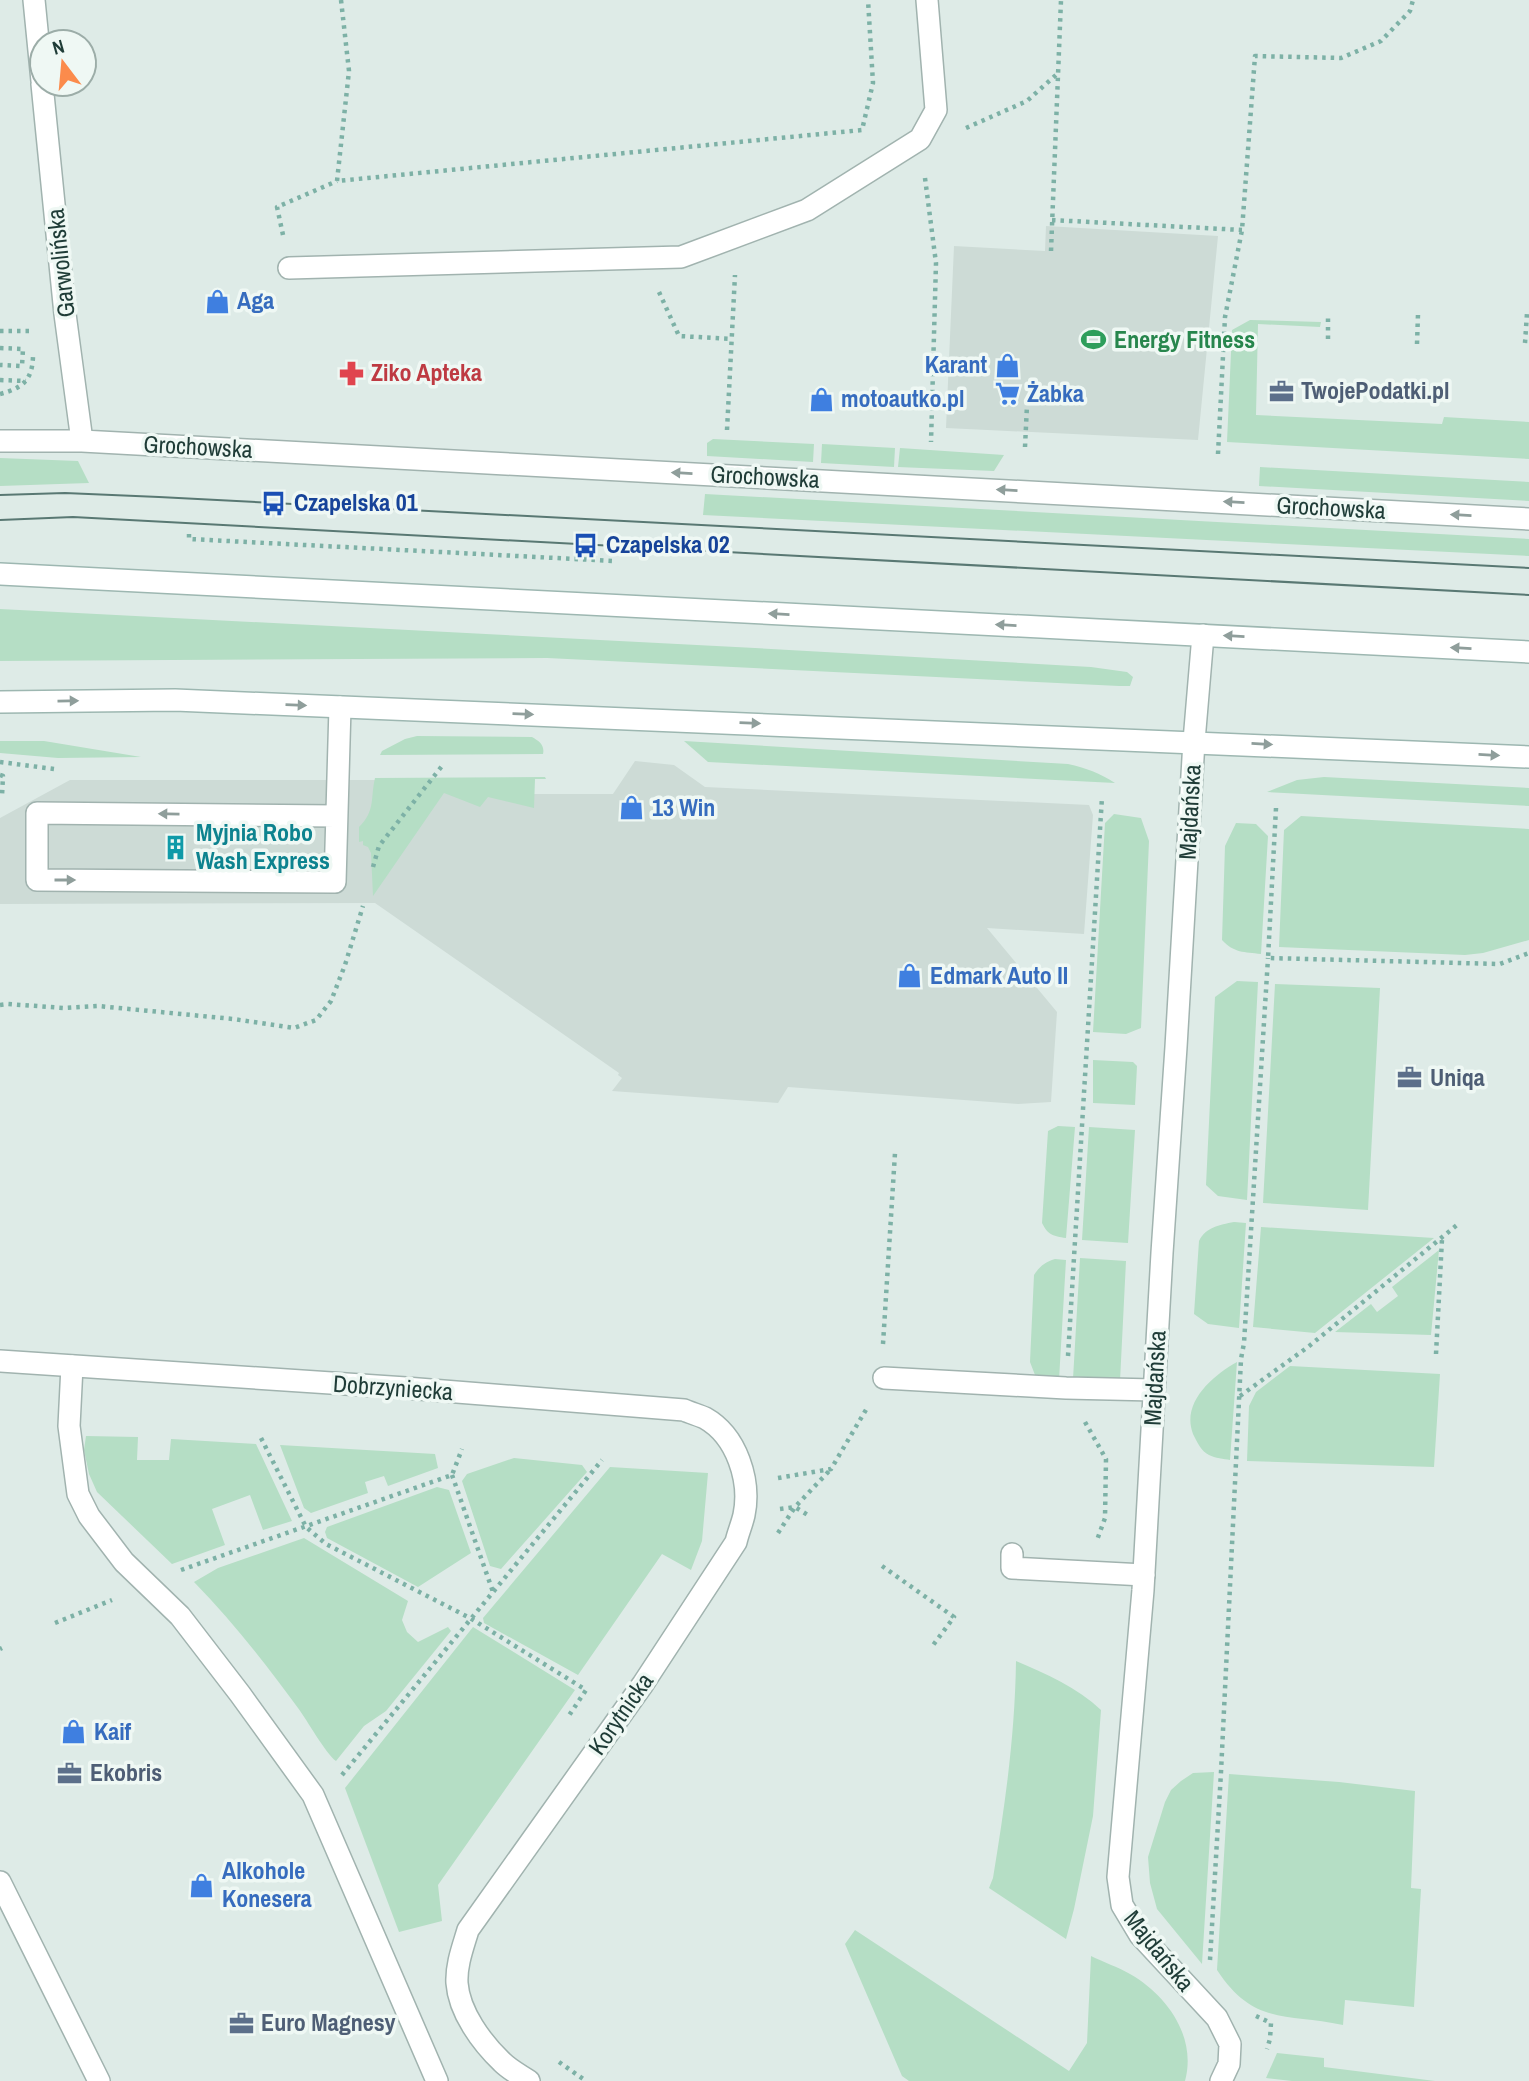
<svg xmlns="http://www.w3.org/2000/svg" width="1529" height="2081" viewBox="0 0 1529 2081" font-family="'Archivo Narrow',sans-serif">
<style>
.built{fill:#cddbd6}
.green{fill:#b5dec5}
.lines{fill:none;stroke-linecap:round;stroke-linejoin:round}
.lane-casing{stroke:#a1b3af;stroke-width:24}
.street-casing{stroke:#a1b3af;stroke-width:24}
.secondary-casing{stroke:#9db7b1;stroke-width:24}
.path{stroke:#7db1a6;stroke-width:4.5;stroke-dasharray:3.5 5;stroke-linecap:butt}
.lane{stroke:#fff;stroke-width:21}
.street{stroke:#fff;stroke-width:21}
.secondary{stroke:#fff;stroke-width:21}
.tram{stroke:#597873;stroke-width:2}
.oneway{fill:#8f9e9b}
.labels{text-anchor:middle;stroke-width:7;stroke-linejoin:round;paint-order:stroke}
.street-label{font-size:24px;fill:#1f3c37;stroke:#eff8f4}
.shop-label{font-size:24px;font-weight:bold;fill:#366cbe;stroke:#eff8f4;text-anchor:start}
.leisure-label{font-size:24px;font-weight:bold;fill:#27864d;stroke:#eff8f4;text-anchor:start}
.health-label{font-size:24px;font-weight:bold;fill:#be3a42;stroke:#eff8f4;text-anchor:start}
.service-label{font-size:24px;font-weight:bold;fill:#4e5e75;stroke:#eff8f4;text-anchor:start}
.transit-label{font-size:24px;font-weight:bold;fill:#164399;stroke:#eff8f4;text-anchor:start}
.culture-label{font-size:24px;font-weight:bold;fill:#0d838f;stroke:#eff8f4;text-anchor:start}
</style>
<rect width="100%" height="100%" fill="#deebe7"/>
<path class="built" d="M1046,226L1218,236L1198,440L946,428L954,246L1045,251Z
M635,761L674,765L705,787L1089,805L1093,815L1084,934L987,928L1057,1012L1051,1102L1018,1104L788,1087L778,1103L612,1091L622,1078L618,1075L619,1073L375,903L0,904V818L70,780H447V794H613Z"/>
<path class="green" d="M1250,320L1321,322L1320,327L1258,324L1256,415L1442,424L1444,417L1529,422V459L1227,442L1232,330Z
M713,439L814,444L813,462L707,456V443Z
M822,444L895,448L894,467L821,463Z
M900,448L1004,455L994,471L898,467Z
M0,458L78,461L89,483L0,486Z
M1260,467L1529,482V501L1259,486Z
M705,494L1529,539V556L703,515Z
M0,609L755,648L1091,667L1127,672L1133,677L1130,686H1119L547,658L0,661Z
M417,736L532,737C539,741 545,745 543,754L380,755L382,751L405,739Z
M0,741H44L141,757L58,758L0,753Z
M684,741L1068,764C1086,768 1100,773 1115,783L708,762Z
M545,777L546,779H535L534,808L488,797L480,807L444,793L373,896L371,853L368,847L363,845V841L359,842V827C376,810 370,799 375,778Z
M1324,777L1529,788V806L1267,792L1297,780Z
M1114,814L1141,818L1149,841L1141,1028L1126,1034L1093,1032L1105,823Z
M1301,816L1529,829V940L1483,953L1465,955L1279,947L1284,830Z
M1236,823L1256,824L1268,836L1261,954C1244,952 1234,953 1222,940L1225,846Z
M1237,981L1258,982L1247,1200L1218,1196L1206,1185L1215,997Z
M1275,984L1380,988L1368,1210L1263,1203Z
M1093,1060L1133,1062L1137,1066L1135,1105L1093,1103Z
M1058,1126L1075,1127L1066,1238C1053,1236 1048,1235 1042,1223L1048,1131Z
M1089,1127L1135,1130L1128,1243L1082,1240Z
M1234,1222L1246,1223L1239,1328L1208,1324L1194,1314L1199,1241C1206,1227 1219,1225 1234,1222Z
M1261,1227L1434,1238L1315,1333L1253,1327Z
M1439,1250L1431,1335L1335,1332L1371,1304L1377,1312L1398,1296L1392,1287Z
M1080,1258L1126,1261L1120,1381L1073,1379Z
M1055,1259L1066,1260L1059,1380L1045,1379L1035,1375L1030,1362L1034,1275C1040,1266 1045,1262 1055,1259Z
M1237,1362L1230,1460C1224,1459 1215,1458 1209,1455C1201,1451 1197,1442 1193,1434C1181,1403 1212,1376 1237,1362Z
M1290,1366L1440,1374L1434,1467L1247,1461L1249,1406L1256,1392Z
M86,1436L138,1437L137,1460H169L171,1439L256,1444L292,1521L263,1530L250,1495L212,1509L225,1545L172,1564L97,1492L89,1474L84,1450Z
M280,1445L435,1454L438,1468L388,1486L384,1476L365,1482L368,1493L311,1513L304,1508Z
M514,1458L582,1465L587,1472L501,1569L490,1566L462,1481L467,1474Z
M610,1467L708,1473L702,1541L691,1570L662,1554L578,1675L484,1623L483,1618Z
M437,1487L449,1490L471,1553L418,1587L327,1538L325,1532L327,1527Z
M304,1538L408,1601L402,1620L407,1632L418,1642L448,1627L451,1631L386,1711L364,1726L336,1761C326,1754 307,1720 298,1708C266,1664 232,1621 194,1582L218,1568Z
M473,1627L575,1690L438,1885L442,1921L399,1932L345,1788Z
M1016,1661C1045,1673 1078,1688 1101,1710L1093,1816L1074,1909L1066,1939L989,1888L993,1878C1005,1805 1015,1736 1016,1661Z
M1214,1772L1202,1964L1157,1909L1150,1883L1148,1857L1165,1802L1171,1790L1181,1781L1193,1773Z
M1229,1774L1339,1782L1415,1791L1411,1888L1421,1889L1414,2007L1345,2000L1343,2025C1286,2013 1254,2026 1217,1970Z
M855,1930L1069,2071L1087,2043L1091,1956C1103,1962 1118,1967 1130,1974C1167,1995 1197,2037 1185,2081H909L902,2076L845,1944Z
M1277,2053L1324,2058V2067L1435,2081H1292L1266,2078Z"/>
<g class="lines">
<defs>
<path id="lane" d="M289,268L681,257L807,210L920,139L936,110L927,0
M336,816L37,813V880L335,882L340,707
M72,1366L69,1426L78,1494L89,1516L124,1562L180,1616L240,1694L313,1795L437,2081
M884,1378L1066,1388L1154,1390
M1012,1554V1568L1144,1575
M0,1882L99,2081"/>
<path id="street" d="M34,0L42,81
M42,84L65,314L82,441
M0,441H82L192,447L1529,519
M1203,635L1194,741L1176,1047L1162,1253L1143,1590L1118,1877L1122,1905L1140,1935L1217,2018L1230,2044L1229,2064L1221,2081
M0,1361L406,1388L684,1410C691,1413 698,1415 705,1418C737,1436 751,1481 744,1515C742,1524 738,1533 736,1542L643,1684L468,1930C463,1947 456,1965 457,1983C459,2012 482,2043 502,2062C510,2070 520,2075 529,2081"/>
<path id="secondary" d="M0,574L1529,652
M0,702L175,700L1529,757"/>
</defs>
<use href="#lane" class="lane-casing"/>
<use href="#street" class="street-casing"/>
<use href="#secondary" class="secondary-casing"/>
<path class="path" d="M341,0L349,71L337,181L862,130L873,83L868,0
M966,128L1027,101L1057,74
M925,178L936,263L931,442
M1052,220L1242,230
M283,235L277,207L337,181
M1051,251L1061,0
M659,292L679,336L732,339
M0,331H34
M1328,339V316
M1525,343L1527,313
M1417,344L1418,314
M0,348L23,349L22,366L0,365
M0,380L26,381
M0,394C22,388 32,381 33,357
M727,430L735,275
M1025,447L1027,405
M1218,454L1225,317L1242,230L1255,56L1341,58L1381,41L1410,11L1413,0
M189,534V539L614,561
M0,762L54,769
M0,775L3,776L2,796H0
M1276,808L1268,958L1500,964L1529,953
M373,867L379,846L442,766
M0,1005L8,1004L64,1008L98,1006L233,1019L294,1028L316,1020L331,1001L345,965L363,906
M883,1344L895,1153
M1436,1354L1442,1239
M1068,1356L1102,797
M1240,1396L1308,1347L1457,1225
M1085,1422L1106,1459L1105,1518L1097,1540
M261,1438L306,1527L326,1544L470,1618L586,1690L568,1717
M452,1475L493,1592
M778,1478L831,1469L867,1408
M780,1509L795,1507L811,1517
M778,1533L795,1507L831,1469
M882,1566L954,1617L931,1648
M181,1570L452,1475L462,1449
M55,1623L112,1600
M0,1649L2,1648
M342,1775L602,1460
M1210,1960L1221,1772L1241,1359L1244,1343L1268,958
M1256,2016L1271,2023L1270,2039L1267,2049
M559,2062L586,2081"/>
<use href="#lane" class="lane"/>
<use href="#street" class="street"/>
<use href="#secondary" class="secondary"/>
<path class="tram" d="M0,495L65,493L159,497L1529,568
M0,520L73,517L1529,595"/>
</g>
<defs><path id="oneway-solid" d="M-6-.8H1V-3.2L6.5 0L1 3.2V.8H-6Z" transform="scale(1.75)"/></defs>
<g class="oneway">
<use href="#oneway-solid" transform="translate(682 473) rotate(-177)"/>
<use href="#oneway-solid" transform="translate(1007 490) rotate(-177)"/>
<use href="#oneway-solid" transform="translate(1234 502) rotate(-177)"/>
<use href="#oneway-solid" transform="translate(1461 515) rotate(-177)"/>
<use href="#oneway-solid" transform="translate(779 614) rotate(-177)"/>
<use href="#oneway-solid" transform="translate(1006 625) rotate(-177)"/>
<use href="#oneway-solid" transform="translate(1234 636) rotate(-177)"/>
<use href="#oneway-solid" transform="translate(1461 648) rotate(-177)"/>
<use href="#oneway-solid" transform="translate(68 701) rotate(-1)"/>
<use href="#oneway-solid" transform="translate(296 705) rotate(2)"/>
<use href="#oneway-solid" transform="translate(523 714) rotate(2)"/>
<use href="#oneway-solid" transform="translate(750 723) rotate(2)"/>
<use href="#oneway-solid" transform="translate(1262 744) rotate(3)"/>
<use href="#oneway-solid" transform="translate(1489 755) rotate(3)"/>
<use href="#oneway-solid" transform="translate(169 814) rotate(-179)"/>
<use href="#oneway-solid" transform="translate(65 880)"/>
</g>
<defs>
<symbol id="shop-bare" viewBox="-9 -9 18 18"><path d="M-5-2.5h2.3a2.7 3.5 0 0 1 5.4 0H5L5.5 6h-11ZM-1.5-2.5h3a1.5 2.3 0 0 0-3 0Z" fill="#3f7fe0" stroke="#eff8f4" stroke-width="2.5" paint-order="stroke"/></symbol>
<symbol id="stadium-bare" viewBox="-9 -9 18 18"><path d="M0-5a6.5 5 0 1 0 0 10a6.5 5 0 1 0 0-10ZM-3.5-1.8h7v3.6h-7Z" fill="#2e9e5b" stroke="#eff8f4" stroke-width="2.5" paint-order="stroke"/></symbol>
<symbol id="pharmacy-bare" viewBox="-9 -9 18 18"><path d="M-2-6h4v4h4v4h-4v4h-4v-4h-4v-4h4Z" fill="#e0444e" stroke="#eff8f4" stroke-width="2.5" paint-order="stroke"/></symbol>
<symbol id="office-bare" viewBox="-9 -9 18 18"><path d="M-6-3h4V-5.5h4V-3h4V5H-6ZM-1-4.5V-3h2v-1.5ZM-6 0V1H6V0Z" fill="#5c6f8a" stroke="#eff8f4" stroke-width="2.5" paint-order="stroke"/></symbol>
<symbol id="supermarket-bare" viewBox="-9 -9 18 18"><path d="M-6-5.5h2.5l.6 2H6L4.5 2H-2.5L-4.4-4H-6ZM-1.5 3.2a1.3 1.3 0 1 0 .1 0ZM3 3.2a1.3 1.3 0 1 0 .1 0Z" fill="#3f7fe0" stroke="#eff8f4" stroke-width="2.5" paint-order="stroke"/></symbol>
<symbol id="bus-bare" viewBox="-9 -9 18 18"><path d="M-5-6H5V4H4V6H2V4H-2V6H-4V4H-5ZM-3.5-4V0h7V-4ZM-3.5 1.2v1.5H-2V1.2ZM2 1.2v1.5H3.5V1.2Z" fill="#1a4fb4" stroke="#eff8f4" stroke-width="2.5" paint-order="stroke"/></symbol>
<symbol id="building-bare" viewBox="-9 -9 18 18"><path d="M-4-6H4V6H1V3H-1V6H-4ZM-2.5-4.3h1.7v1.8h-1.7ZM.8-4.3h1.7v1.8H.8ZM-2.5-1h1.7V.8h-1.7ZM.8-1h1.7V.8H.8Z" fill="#0f9aa8" stroke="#eff8f4" stroke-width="2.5" paint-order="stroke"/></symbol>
</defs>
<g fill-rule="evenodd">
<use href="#shop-bare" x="200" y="284" width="35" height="35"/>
<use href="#stadium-bare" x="1076" y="322" width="35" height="35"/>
<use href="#shop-bare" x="990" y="348" width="35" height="35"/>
<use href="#pharmacy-bare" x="334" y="356" width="35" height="35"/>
<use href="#office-bare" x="1264" y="374" width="35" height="35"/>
<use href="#supermarket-bare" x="990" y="376" width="35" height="35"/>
<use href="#shop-bare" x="804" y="382" width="35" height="35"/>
<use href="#bus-bare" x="256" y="486" width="35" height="35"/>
<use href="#bus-bare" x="568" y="528" width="35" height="35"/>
<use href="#shop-bare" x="614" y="790" width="35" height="35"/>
<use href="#building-bare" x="158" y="830" width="35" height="35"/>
<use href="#shop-bare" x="892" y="958" width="35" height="35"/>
<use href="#office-bare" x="1392" y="1060" width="35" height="35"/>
<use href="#shop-bare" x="56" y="1714" width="35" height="35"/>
<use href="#office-bare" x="52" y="1756" width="35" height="35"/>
<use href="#shop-bare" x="184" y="1868" width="35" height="35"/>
<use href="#office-bare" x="224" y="2006" width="35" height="35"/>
</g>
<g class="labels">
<g class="street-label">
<text transform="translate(61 263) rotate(-96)" y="8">Garwolińska</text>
<text transform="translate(198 447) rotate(3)" y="8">Grochowska</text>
<text transform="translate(765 477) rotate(3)" y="8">Grochowska</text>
<text transform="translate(1331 508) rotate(3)" y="8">Grochowska</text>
<text transform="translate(1190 812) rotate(-87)" y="8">Majdańska</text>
<text transform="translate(1155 1378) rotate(-87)" y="8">Majdańska</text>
<text transform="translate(393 1388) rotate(4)" y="8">Dobrzyniecka</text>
<text transform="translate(621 1714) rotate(-55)" y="8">Korytnicka</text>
<text transform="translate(1159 1951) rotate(51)" y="8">Majdańska</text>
</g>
<g class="shop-label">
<text x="237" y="309">Aga</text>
<text x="987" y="373" text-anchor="end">Karant</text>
<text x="1027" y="402">Żabka</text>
<text x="841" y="407">motoautko.pl</text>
<text x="652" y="816">13 Win</text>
<text x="930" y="984">Edmark Auto II</text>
<text x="94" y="1740">Kaif</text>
<text x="222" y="1879">Alkohole<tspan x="222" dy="28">Konesera</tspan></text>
</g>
<g class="leisure-label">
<text x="1114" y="348">Energy Fitness</text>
</g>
<g class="health-label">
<text x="371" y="381">Ziko Apteka</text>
</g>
<g class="service-label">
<text x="1301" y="399">TwojePodatki.pl</text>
<text x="1430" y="1086">Uniqa</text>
<text x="90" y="1781">Ekobris</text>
<text x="261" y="2031">Euro Magnesy</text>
</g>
<g class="transit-label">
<text x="294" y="511">Czapelska 01</text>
<text x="606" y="553">Czapelska 02</text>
</g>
<g class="culture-label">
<text x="196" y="841">Myjnia Robo<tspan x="196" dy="28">Wash Express</tspan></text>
</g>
</g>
<g transform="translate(63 63) rotate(344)"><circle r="33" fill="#eff8f4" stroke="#9cada8" stroke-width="2"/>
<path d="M0-5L12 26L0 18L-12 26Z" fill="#fb8b4c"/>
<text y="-10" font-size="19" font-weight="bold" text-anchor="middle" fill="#1f3c37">N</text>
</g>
</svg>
